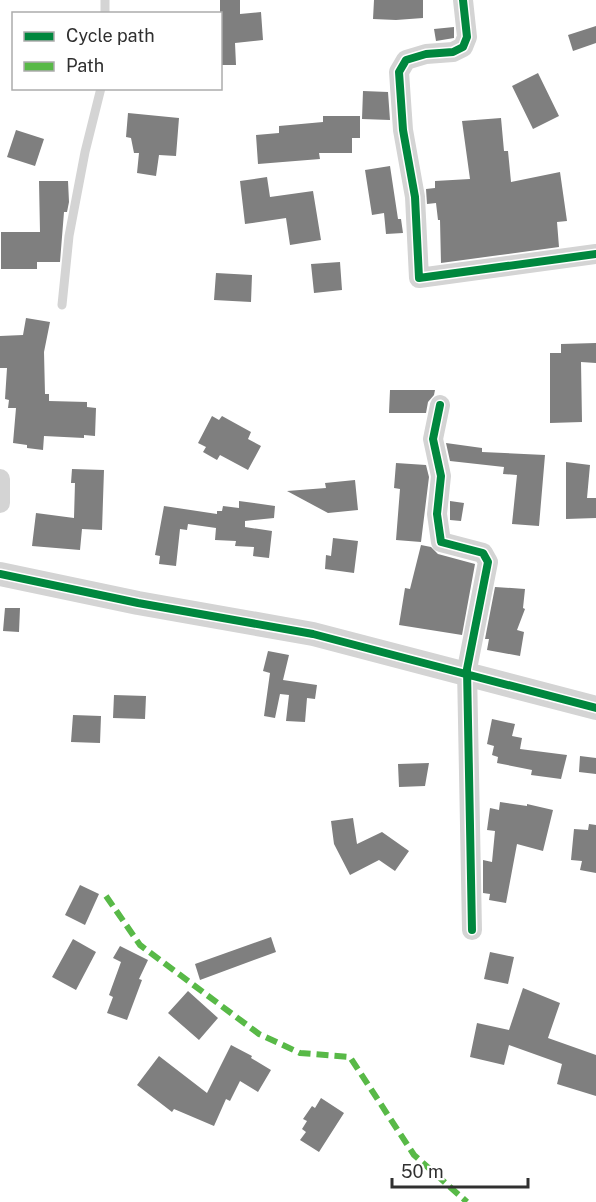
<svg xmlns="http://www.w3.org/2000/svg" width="596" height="1202" viewBox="0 0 596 1202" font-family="'Public Sans',sans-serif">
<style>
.building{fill:#7f7f7f}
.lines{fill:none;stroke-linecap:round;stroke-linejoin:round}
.service{stroke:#d4d4d4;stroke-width:9}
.minor{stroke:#d4d4d4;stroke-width:20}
.tertiary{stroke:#d4d4d4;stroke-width:24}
.quiet{stroke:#58b947;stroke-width:6;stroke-dasharray:12 6;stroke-linecap:butt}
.cycleway-casing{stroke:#fff;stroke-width:11}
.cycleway{stroke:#00873e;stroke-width:8}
</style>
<rect width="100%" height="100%" fill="#fff"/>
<path class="building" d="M220,0H240V14L261,12L263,40L235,43L236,65H220Z
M374,0H423V18L396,20L373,19Z
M596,26V43L573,51L568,35Z
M454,27V38L436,41L434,29Z
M538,73L559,116L533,129L512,86Z
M363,91L388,92L390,120L362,119Z
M128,113L179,118L176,156L159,155L156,176L137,173L139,153H134L131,138L126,137Z
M323,116H360V138H352V153H319L320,159L258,164L256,135L279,133V126L323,122Z
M501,118L504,151H508L511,182L560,172L567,221L557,222L559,247L441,263L440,220H438L436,203L427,204L426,189L435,188V181L470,179L462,121Z
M16,130L44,139L35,166L7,157Z
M390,166L398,219H401L403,233L386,234L384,213L372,215L365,170Z
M267,177L270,197L313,191L321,240L290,245L286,218L245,224L240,181Z
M39,181H68L69,202L67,212H64L60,262H37V269H1V232H40Z
M340,262L342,290L314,293L311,264Z
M216,273L252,275L251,302L214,300Z
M26,318L50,322L44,352L45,394H49V401L87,402V407L96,408L95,436L84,435V438L44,436L43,450L27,448V445L13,443L16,408H8L9,400L5,399L7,368H0V336L23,335Z
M596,343V363L581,362L582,422L550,423V353H561V344Z
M390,390H435L434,395L428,402L426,413H389Z
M212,416L219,420L222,416L251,432L248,439L261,446L248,470L220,455L217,460L203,452L206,447L198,443Z
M446,443L482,448V452L545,455L539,526L512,524L517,475L503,474L504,467L450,461Z
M566,462L590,465L587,498H596V518L566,519Z
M396,463L426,465L429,477L421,542L396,540L400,489L394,488Z
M72,469L104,470L102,530L82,529L80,550L32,546L36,513L74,518L75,483H71Z
M355,480L358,510L328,513L287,491L326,488L325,483Z
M239,501L275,506L274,518L245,521V527L272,531L269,558L253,556L254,547L235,546L236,541L215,540L216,528L188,524L187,530L180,529L176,566L159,564L160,556L155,555L164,506L217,514V511H222L223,506L239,508Z
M450,501L464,503L461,521L450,520Z
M333,538L358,541L354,573L325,569L326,555L331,556Z
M421,545L431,547L438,554L475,564L462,635L399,625L405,588L410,589Z
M495,587L525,589L523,608L525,609L517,630L524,632L520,656L487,650L489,639H485Z
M5,608H20L19,632L3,631Z
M268,651L289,655L283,680L317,685L315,699L307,698L305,722L286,721L289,695L280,694L275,718L264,716L270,673L263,671Z
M114,695L146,696L145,719L113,718Z
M73,715L101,716L100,743L71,742Z
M492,719L515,724L512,736L522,738L520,749L567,755L561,779L531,775L532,770L497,763L498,757L492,755L494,746L487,744Z
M580,756L596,758V774L579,772Z
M429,763L425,786L399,787L398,764Z
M500,802L527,806V804L553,810L543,851L517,844L506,903L489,900L490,894L483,893V860L492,862L495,831L487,830L490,808L499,810Z
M353,818L357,844L382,832L409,851L395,871L379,860L350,875L334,844L331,821Z
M589,824L596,825V873L580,870L582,861L571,860L574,829L588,830Z
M80,885L99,894L85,925L65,915Z
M271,937L276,952L200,980L195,964Z
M73,939L96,952L76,990L52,977Z
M120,946L148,960L139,979L142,980L127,1020L107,1013L113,997L109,995L121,962L113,958Z
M490,952L514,957L508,984L484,979Z
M523,988L560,1003L548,1038L596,1055V1096L557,1084L562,1064L509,1045L504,1065L470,1057L477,1023L509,1030Z
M188,991L218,1018L199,1040L168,1013Z
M231,1045L252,1056L251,1058L271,1070L258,1092L240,1081L230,1101L226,1099L214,1126L174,1109L172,1112L137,1085L159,1056L207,1093Z
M321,1098L344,1113L319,1152L300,1140L306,1132L302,1129L307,1121L303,1119L312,1106L315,1108Z"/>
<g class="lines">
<path class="service" d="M105,14V0
M62,305L69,236L85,152L101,88"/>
<path class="minor" d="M463,0L467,37L463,47L453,52L426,54L406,60L399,72L403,130L415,197L419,278L596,254
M440,405L433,439L441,476L437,514L441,542L483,553L488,562L467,669L472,930
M0,479V503"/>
<path class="tertiary" d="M0,574L138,603L313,634L596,708"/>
<path class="quiet" d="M106,896L140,945L259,1034L300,1053L350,1057L414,1155L467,1202"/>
<defs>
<path id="cycleway" d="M463,0L467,37L463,47L453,52L426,54L406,60L399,72L403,130L415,197L419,278L596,254
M440,405L433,439L441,476L437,514L441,542L483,553L488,562L467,669L472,930
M0,574L138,603L313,634L596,708"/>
</defs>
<use href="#cycleway" class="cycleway-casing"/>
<use href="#cycleway" class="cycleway"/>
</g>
<rect x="12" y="12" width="210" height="78" fill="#ffffff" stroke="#acacac" stroke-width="1.5"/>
<rect x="24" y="32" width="30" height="9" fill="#00873e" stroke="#acacac" stroke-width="1.5"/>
<text x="66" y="42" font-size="18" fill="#303030">Cycle path</text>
<rect x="24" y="62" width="30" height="9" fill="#58b947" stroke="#acacac" stroke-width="1.5"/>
<text x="66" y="72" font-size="18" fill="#303030">Path</text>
<path d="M392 1178v9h136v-9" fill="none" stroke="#303030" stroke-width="3"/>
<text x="401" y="1178" font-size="18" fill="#303030" stroke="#ffffff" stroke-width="4.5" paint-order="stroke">50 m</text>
</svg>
